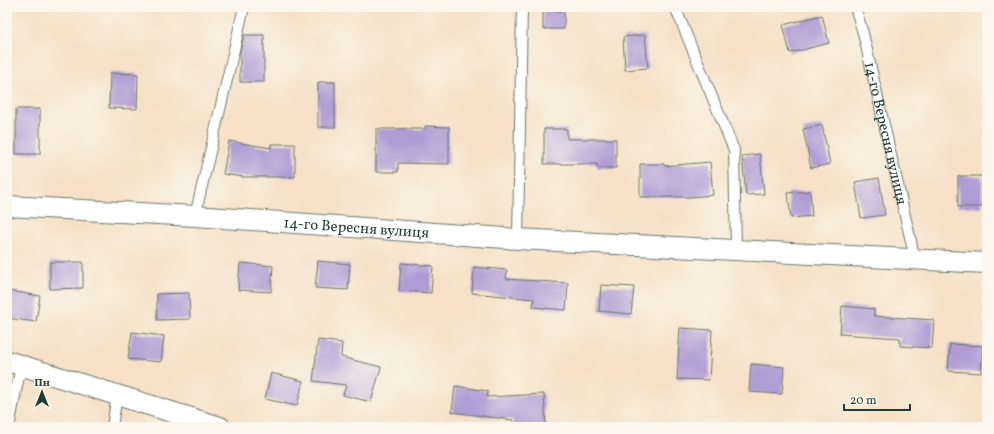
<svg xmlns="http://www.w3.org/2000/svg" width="994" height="434" viewBox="0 0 994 434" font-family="Vollkorn,serif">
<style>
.building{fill:#b09bd4}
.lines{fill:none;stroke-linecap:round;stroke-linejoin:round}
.service-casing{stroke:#6a7668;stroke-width:12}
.minor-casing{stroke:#6a7668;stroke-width:22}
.service{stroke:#fff;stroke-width:10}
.minor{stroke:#fff;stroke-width:20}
.labels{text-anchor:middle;stroke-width:3;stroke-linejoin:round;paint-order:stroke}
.street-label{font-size:15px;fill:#1f3d34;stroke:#fbf7ec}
</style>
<rect width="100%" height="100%" fill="#fbf7ec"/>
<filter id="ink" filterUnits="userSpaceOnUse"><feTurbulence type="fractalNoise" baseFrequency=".025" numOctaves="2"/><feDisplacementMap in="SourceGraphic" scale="8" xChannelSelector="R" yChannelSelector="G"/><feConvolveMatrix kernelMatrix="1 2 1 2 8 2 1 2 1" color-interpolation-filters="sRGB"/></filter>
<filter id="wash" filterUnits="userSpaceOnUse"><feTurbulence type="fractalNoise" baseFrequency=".012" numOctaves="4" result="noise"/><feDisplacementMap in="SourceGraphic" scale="16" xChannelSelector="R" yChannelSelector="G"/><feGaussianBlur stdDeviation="0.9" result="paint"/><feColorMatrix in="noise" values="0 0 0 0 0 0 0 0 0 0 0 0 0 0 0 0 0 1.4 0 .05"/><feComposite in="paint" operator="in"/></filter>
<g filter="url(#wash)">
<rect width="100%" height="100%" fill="#f6e1c8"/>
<g id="blocks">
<path class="building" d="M543,11H564V29H543Z
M822,15L829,43L790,53L783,25Z
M244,35H264V82H240V52Z
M645,35L648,68L625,70L623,37Z
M110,73L138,74L137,109L109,108Z
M318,82H335V127H318Z
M16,109H40V154H16Z
M822,125L830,164L811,168L803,129Z
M425,126L449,127V164L398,163V172H376V129H425Z
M544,129H567V139H616V168H597V164H544Z
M229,141L271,148V144H295V177H243L223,174Z
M760,154L764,194L746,195L742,156Z
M710,162L713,195L690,197H640V164H664V166Z
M958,176H982V207H958Z
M879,178L885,215L861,218L855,182Z
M810,191L812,216L791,218L788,193Z
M318,261L350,264L348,290L315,288Z
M50,262H83V288L50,289Z
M240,263L273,266L271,292L238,290Z
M401,263L433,266L431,293L399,291Z
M474,267L507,270L506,279L568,283L566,310L533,307L534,299L472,293Z
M601,285L634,287L631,314L599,311Z
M9,291L40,296L36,322L7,318Z
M189,293L190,319L157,320V294Z
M842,306L874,309V316L934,320L932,348L900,346V338L840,334Z
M680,328L712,330L709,380L677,379Z
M132,332L164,336L161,362L128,359Z
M318,340L342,343L341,357L381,367L371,402L343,395L346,385L313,381Z
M950,344L983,346L981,373L948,371Z
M751,364L784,367L782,394L749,392Z
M271,373L303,381L297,406L265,399Z
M455,386L488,391L487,397L544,394L546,427H513V420L452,412Z"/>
</g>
</g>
<g filter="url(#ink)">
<use href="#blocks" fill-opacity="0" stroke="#6a7668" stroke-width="1"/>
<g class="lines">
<defs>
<g id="service">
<path d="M675,7L734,150L736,250"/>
<path id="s1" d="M855,7L863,33L915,259"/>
<path d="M195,216L244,7"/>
<path d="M518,239L522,7"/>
<path d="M9,427L21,366"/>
<path d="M112,427L117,395"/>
</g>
<g id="minor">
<path id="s2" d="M7,206L195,216L518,239L987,263"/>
<path d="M7,361L220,427"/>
</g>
</defs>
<use href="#service" class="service-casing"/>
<use href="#minor" class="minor-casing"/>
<use href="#service" class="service"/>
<use href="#minor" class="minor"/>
</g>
</g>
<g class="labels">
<g class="street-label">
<text dy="5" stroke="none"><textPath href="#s1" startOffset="130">14-го Вересня вулиця</textPath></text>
<text dy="5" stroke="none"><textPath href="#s2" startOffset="350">14-го Вересня вулиця</textPath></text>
</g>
</g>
<rect width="994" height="434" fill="none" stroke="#fbf7ec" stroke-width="24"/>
<g transform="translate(42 392)" stroke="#fbf7ec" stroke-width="3" paint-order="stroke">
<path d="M0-3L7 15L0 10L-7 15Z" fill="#1f3d34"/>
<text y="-6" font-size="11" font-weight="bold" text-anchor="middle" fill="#1f3d34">Пн</text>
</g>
<path d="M844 404v6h66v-6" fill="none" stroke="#1f3d34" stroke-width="2"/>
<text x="850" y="404" font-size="12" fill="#1f3d34" stroke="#fbf7ec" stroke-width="3" paint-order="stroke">20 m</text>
</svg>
